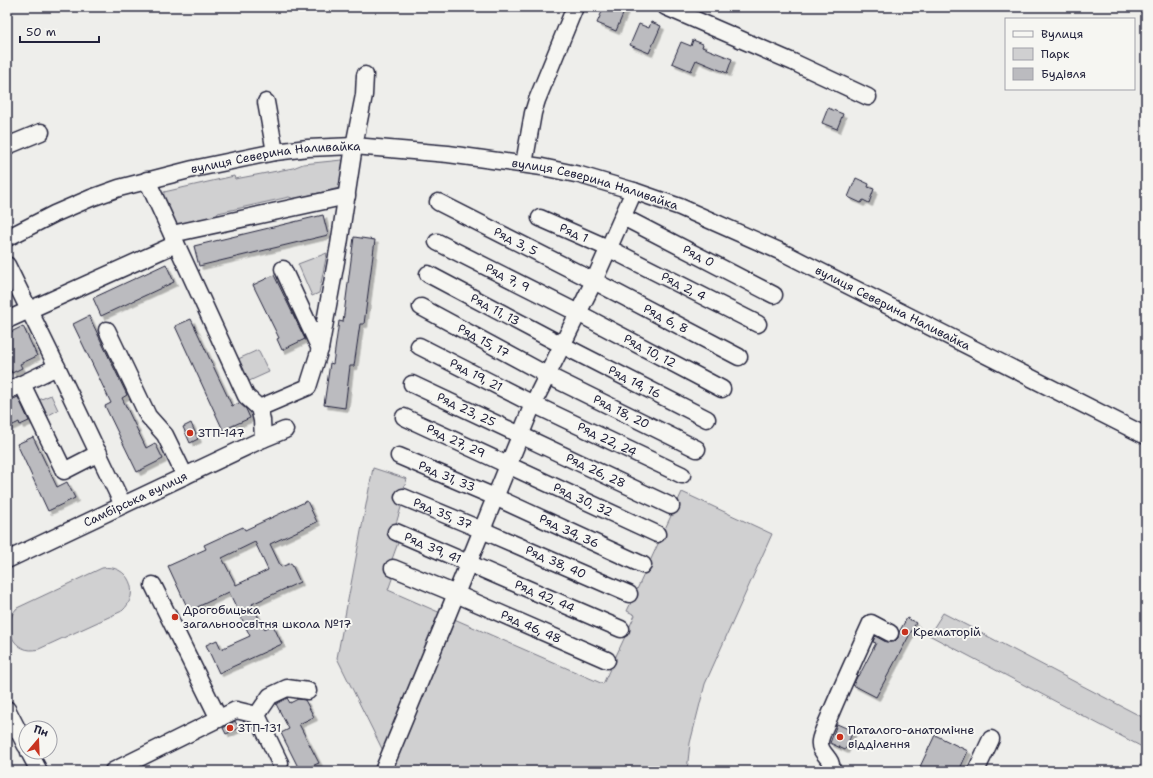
<svg xmlns="http://www.w3.org/2000/svg" width="1153" height="778" viewBox="0 0 1153 778" font-family="'Shantell Sans',sans-serif">
<style>
.green{fill:#d0d0d1;stroke:#797986}
.building{fill:#bbbbbf;stroke:#22223b;fill-rule:evenodd;filter:url(#shadow)}
.lines{fill:none;stroke-linecap:round;stroke-linejoin:round}
.minor-casing{stroke:#22223b;stroke-width:19}
.minor{stroke:#f6f6f2;stroke-width:16}
.poi-dot{fill:#c8321e;stroke:#f6f6f2;stroke-width:1.5}
.labels{text-anchor:middle;stroke-width:4;stroke-linejoin:round;paint-order:stroke}
.street-label{font-size:12px;fill:#22223b;stroke:#f6f6f2}
.poi-label{font-size:12px;fill:#22223b;stroke:#f6f6f2;text-anchor:start}
</style>
<defs>
<filter id="shadow"><feDropShadow dx="3.5" dy="3.5" stdDeviation="0" flood-color="#0004"/></filter>
</defs>
<rect width="100%" height="100%" fill="#eeeeeb"/>
<filter id="ink" filterUnits="userSpaceOnUse"><feTurbulence type="fractalNoise" baseFrequency=".025" numOctaves="2"/><feDisplacementMap in="SourceGraphic" scale="8" xChannelSelector="R" yChannelSelector="G"/><feConvolveMatrix kernelMatrix="1 2 1 2 8 2 1 2 1" color-interpolation-filters="sRGB"/></filter>
<g filter="url(#ink)">
<path class="green" d="M342,160L344,162L342,184L339,188L294,199L289,197L218,213L216,217L183,224L177,223L173,219L163,198L164,192L234,176L235,179L293,168L303,164Z
M327,253L319,293L312,296L298,264Z
M258,350L269,372L247,382L236,360Z
M51,395L58,410L47,416L39,400Z
M373,468L407,479L399,503L402,504L392,537L399,540L387,573L393,576L388,590L603,684L635,615L627,611L682,492L772,534L705,684L690,743L687,771H393L337,658Z
M102,568C128,563 142,594 122,611L39,649C14,656 0,626 17,608Z
M943,613L1146,719V749L929,635Z"/>
<path class="building" d="M604,7H626L616,31L597,23Z
M651,22L661,26L649,53L630,45L639,24L649,28Z
M693,40L703,44L702,47L732,59L727,73L696,60L691,71L672,63L681,42L691,46Z
M828,108L843,114L837,129L822,123Z
M856,178L869,184L868,187L874,189L869,203L863,200L861,203L848,197Z
M323,215L328,235L199,266L194,246Z
M354,237L375,240L364,324H360L354,366H350L345,408L324,405L330,363L333,364L339,321L343,322Z
M166,264L174,282L101,316L93,298Z
M274,275L305,339L282,350L277,339L279,338L253,285Z
M89,316L127,395L122,398L146,448L155,443L163,459L137,472L105,406L111,403L73,324Z
M191,319L232,406L239,403L246,409L250,418L223,430L175,326Z
M23,326L37,356L20,364L22,368L12,373L10,369L7,371V334Z
M18,397L29,421L20,425L19,422L7,428V405L10,404L9,401Z
M191,423L198,439L190,443L183,427Z
M33,437L57,487L67,482L75,498L48,511L17,444Z
M307,501L317,522L270,544L281,567L291,563L300,582L252,604L264,629L273,625L282,644L219,673L206,645L217,640L221,649L250,636L229,592L189,611L168,566L206,549L204,545L243,527L245,530ZM255,542L268,570L236,585L222,558Z
M907,618L916,623L876,697L853,685L858,675L859,676L876,643L873,642L875,636L886,642H894L898,638L899,632Z
M287,698L290,703L298,699L305,700L314,717L299,724L319,763L312,766L314,771H300L281,733L289,729L276,704Z
M235,721L239,728L226,734L223,728Z
M837,724L853,731L845,750L830,743Z
M935,735L968,751L959,771H918Z"/>
<g class="lines">
<defs>
<g id="minor">
<path d="M666,7L793,62L868,97"/>
<path d="M266,102L275,152"/>
<path d="M7,146L41,132"/>
<path d="M524,164L533,113L537,100L575,7"/>
<path d="M147,180L246,396L259,408L262,420L263,439"/>
<path id="s1" d="M438,202L594,281L739,357"/>
<path id="s2" d="M623,217L774,295"/>
<path id="s3" d="M540,218L608,248L758,324"/>
<path d="M172,234L347,196"/>
<path id="s4" d="M7,238L54,214L91,198L119,188L193,169L275,152L308,148L354,146L448,154L542,167L580,175L634,191L680,207L784,253L1146,436"/>
<path id="s5" d="M437,242L578,313L722,389"/>
<path d="M7,265L57,367L123,505"/>
<path d="M283,269L320,349"/>
<path id="s6" d="M428,274L562,345L707,419"/>
<path id="s7" d="M421,307L547,375L697,449"/>
<path d="M7,320L176,244"/>
<path d="M107,330L148,416L165,435L185,476"/>
<path id="s8" d="M419,346L533,404L682,475"/>
<path d="M22,384L64,471L99,453"/>
<path id="s9" d="M412,384L671,506"/>
<path d="M7,391L57,367"/>
<path d="M259,408L308,387L320,349L339,245L354,146L364,95L365,75"/>
<path id="s10" d="M404,417L657,534"/>
<path id="s11" d="M399,456L495,497L643,565"/>
<path id="s12" d="M403,497L482,530L629,594"/>
<path id="s13" d="M396,532L621,629"/>
<path id="s14" d="M7,560L263,439L285,430"/>
<path id="s15" d="M393,568L456,594L607,660"/>
<path d="M153,585L219,719"/>
<path d="M7,709L26,746"/>
<path d="M257,715L270,696L287,688L308,691"/>
<path d="M29,752L39,771"/>
<path d="M113,771L236,710L257,715L280,763"/>
<path d="M383,771L447,616L533,404L594,281L634,191"/>
<path d="M831,771C834,757 818,754 820,741C821,734 827,723 830,715C843,684 857,654 871,623L890,633"/>
<path d="M976,771L991,739"/>
</g>
</defs>
<use href="#minor" class="minor-casing"/>
<use href="#minor" class="minor"/>
</g>
</g>
<g class="poi-dot">
<circle cx="190" cy="433" r="4"/>
<circle cx="175" cy="617" r="4"/>
<circle cx="905" cy="632" r="4"/>
<circle cx="230" cy="728" r="4"/>
<circle cx="840" cy="737" r="4"/>
</g>
<g class="labels">
<g class="street-label">
<text dy="4" stroke="none"><textPath href="#s4" startOffset="283">вулиця Северина Наливайка</textPath></text>
<text dy="4" stroke="none"><textPath href="#s4" startOffset="607">вулиця Северина Наливайка</textPath></text>
<text dy="4" stroke="none"><textPath href="#s3" startOffset="37">Ряд 1</textPath></text>
<text dy="4" stroke="none"><textPath href="#s1" startOffset="87">Ряд 3, 5</textPath></text>
<text dy="4" stroke="none"><textPath href="#s2" startOffset="85">Ряд 0</textPath></text>
<text dy="4" stroke="none"><textPath href="#s5" startOffset="79">Ряд 7, 9</textPath></text>
<text dy="4" stroke="none"><textPath href="#s3" startOffset="159">Ряд 2, 4</textPath></text>
<text dy="4" stroke="none"><textPath href="#s4" startOffset="931">вулиця Северина Наливайка</textPath></text>
<text dy="4" stroke="none"><textPath href="#s6" startOffset="76">Ряд 11, 13</textPath></text>
<text dy="4" stroke="none"><textPath href="#s1" startOffset="256">Ряд 6, 8</textPath></text>
<text dy="4" stroke="none"><textPath href="#s7" startOffset="71">Ряд 15, 17</textPath></text>
<text dy="4" stroke="none"><textPath href="#s5" startOffset="239">Ряд 10, 12</textPath></text>
<text dy="4" stroke="none"><textPath href="#s8" startOffset="64">Ряд 19, 21</textPath></text>
<text dy="4" stroke="none"><textPath href="#s6" startOffset="233">Ряд 14, 16</textPath></text>
<text dy="4" stroke="none"><textPath href="#s9" startOffset="60">Ряд 23, 25</textPath></text>
<text dy="4" stroke="none"><textPath href="#s7" startOffset="226">Ряд 18, 20</textPath></text>
<text dy="4" stroke="none"><textPath href="#s8" startOffset="210">Ряд 22, 24</textPath></text>
<text dy="4" stroke="none"><textPath href="#s10" startOffset="57">Ряд 27, 29</textPath></text>
<text dy="4" stroke="none"><textPath href="#s9" startOffset="203">Ряд 26, 28</textPath></text>
<text dy="4" stroke="none"><textPath href="#s11" startOffset="52">Ряд 31, 33</textPath></text>
<text dy="4" stroke="none"><textPath href="#s14" startOffset="142">Самбірська вулиця</textPath></text>
<text dy="4" stroke="none"><textPath href="#s10" startOffset="197">Ряд 30, 32</textPath></text>
<text dy="4" stroke="none"><textPath href="#s12" startOffset="43">Ряд 35, 37</textPath></text>
<text dy="4" stroke="none"><textPath href="#s11" startOffset="186">Ряд 34, 36</textPath></text>
<text dy="4" stroke="none"><textPath href="#s13" startOffset="40">Ряд 39, 41</textPath></text>
<text dy="4" stroke="none"><textPath href="#s12" startOffset="166">Ряд 38, 40</textPath></text>
<text dy="4" stroke="none"><textPath href="#s13" startOffset="162">Ряд 42, 44</textPath></text>
<text dy="4" stroke="none"><textPath href="#s15" startOffset="150">Ряд 46, 48</textPath></text>
</g>
<g class="poi-label">
<text x="198" y="437">ЗТП-147</text>
<text x="183" y="614">Дрогобицька<tspan x="183" dy="14">загальноосвітня школа №17</tspan></text>
<text x="913" y="636">Крематорій</text>
<text x="238" y="732">ЗТП-131</text>
<text x="848" y="734">Паталого-анатомічне<tspan x="848" dy="14">відділення</tspan></text>
</g>
</g>
<rect width="1153" height="778" fill="none" stroke="#f6f6f2" stroke-width="24"/>
<rect x="12" y="12" width="1129" height="754" fill="none" stroke="#22223b" stroke-width="1.5" filter="url(#ink)"/>
<rect x="1005" y="18" width="130" height="72" fill="#f6f6f2" stroke="#a1a1a9"/>
<rect x="1013" y="31" width="20" height="6" fill="#f6f6f2" stroke="#a1a1a9"/>
<text x="1041" y="38" font-size="12" fill="#22223b">Вулиця</text>
<rect x="1013" y="48" width="20" height="12" fill="#d0d0d1" stroke="#a1a1a9"/>
<text x="1041" y="58" font-size="12" fill="#22223b">Парк</text>
<rect x="1013" y="68" width="20" height="12" fill="#bbbbbf" stroke="#a1a1a9"/>
<text x="1041" y="78" font-size="12" fill="#22223b">Будівля</text>
<g transform="translate(38 740) rotate(19)"><circle r="19" fill="#f6f6f2" stroke="#a1a1a9"/>
<path d="M0-3L7 15L0 10L-7 15Z" fill="#c8321e"/>
<text y="-6" font-size="11" font-weight="bold" text-anchor="middle" fill="#22223b">Пн</text>
</g>
<path d="M20 36v6h79v-6" fill="none" stroke="#22223b" stroke-width="2"/>
<text x="26" y="36" font-size="12" fill="#22223b" stroke="#f6f6f2" stroke-width="3" paint-order="stroke">50 m</text>
</svg>
